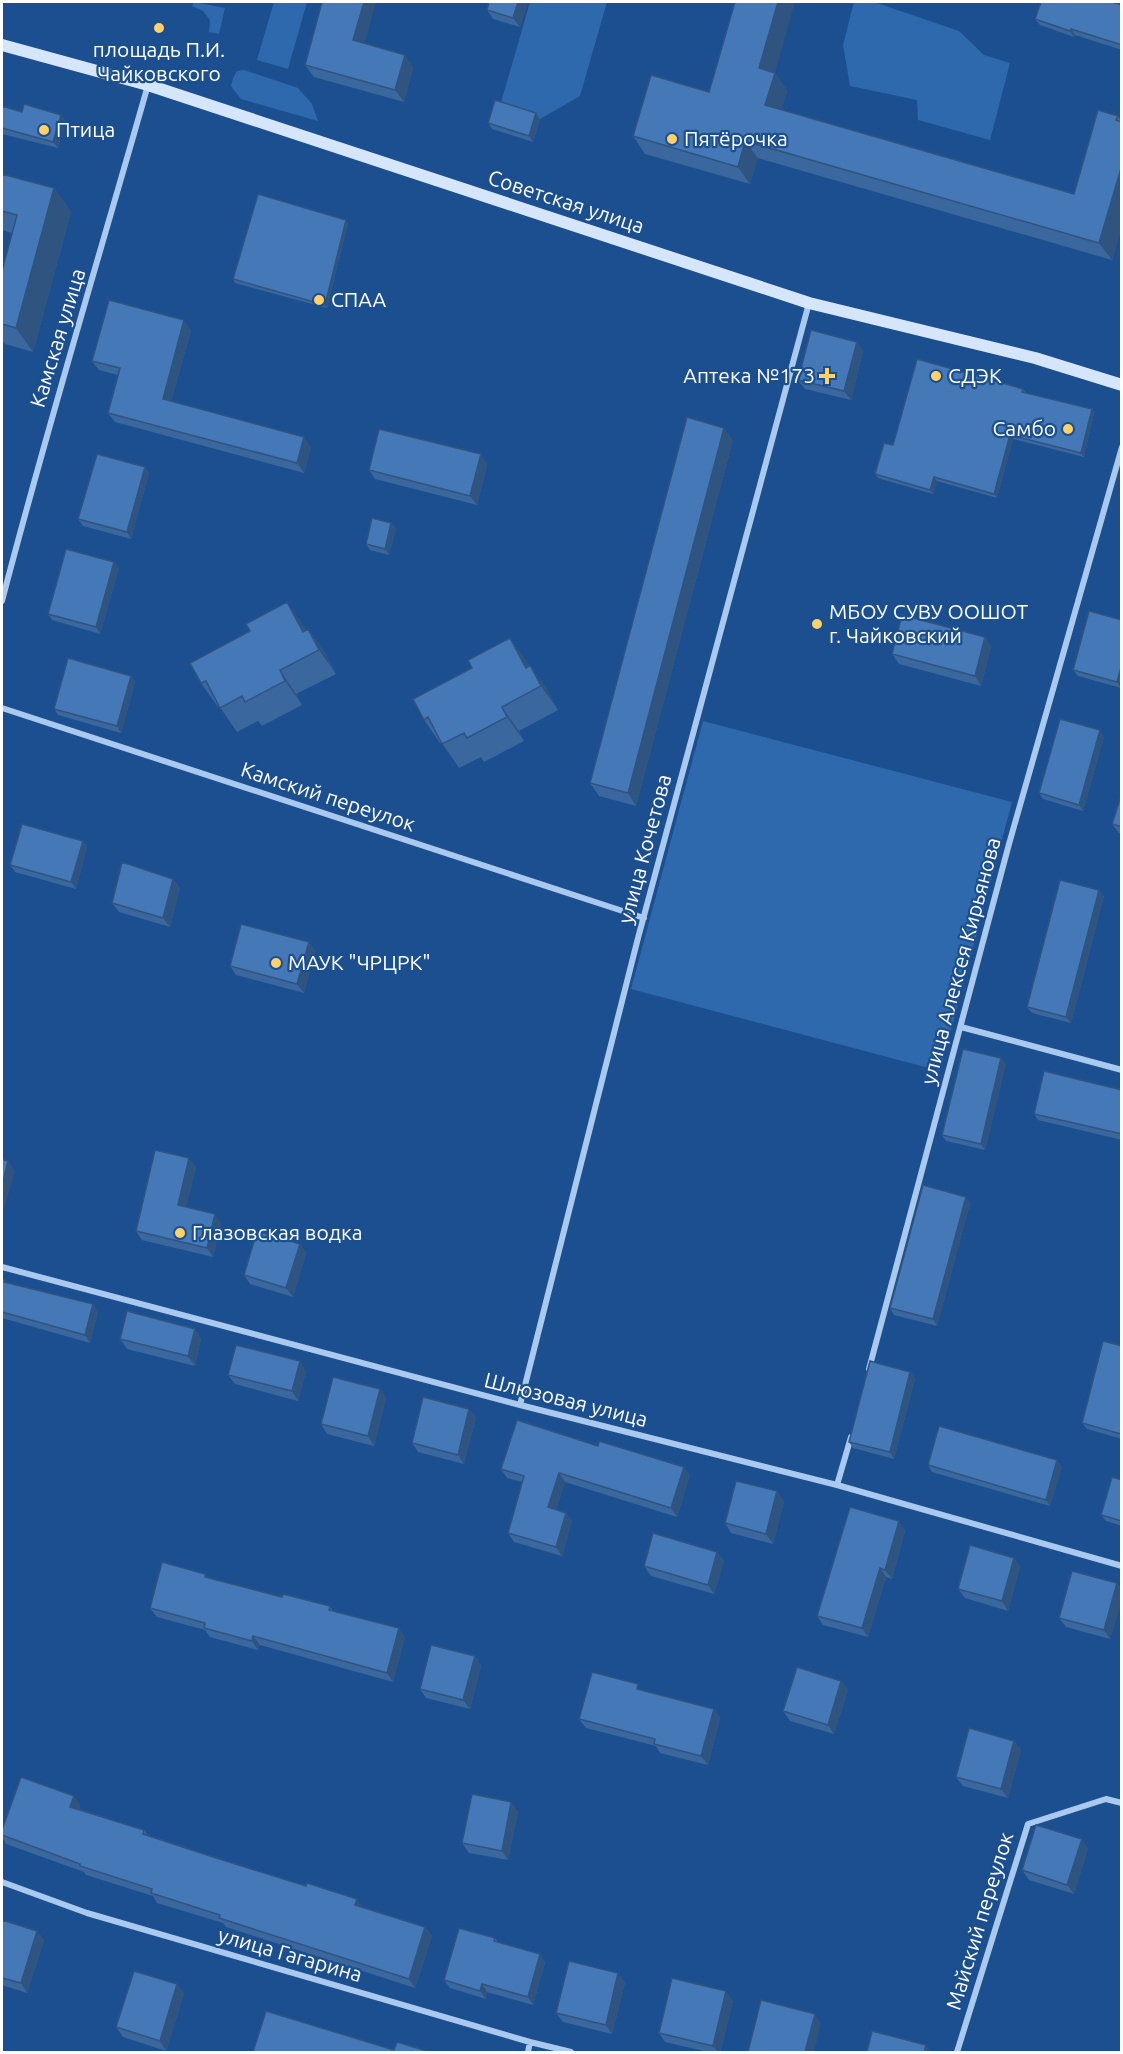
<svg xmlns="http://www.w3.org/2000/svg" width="1123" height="2054" viewBox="0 0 1123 2054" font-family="Ubuntu,sans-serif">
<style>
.green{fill:#2e69ad}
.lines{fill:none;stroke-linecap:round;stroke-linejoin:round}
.minor{stroke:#a9c9ee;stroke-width:6}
.secondary{stroke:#d6e6fa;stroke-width:12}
.wall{fill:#3a679d}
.shaded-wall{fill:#305480}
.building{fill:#4478b7;stroke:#305480;stroke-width:1.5}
.poi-dot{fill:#ffd166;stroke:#1b4f8f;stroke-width:2}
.labels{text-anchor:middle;stroke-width:4.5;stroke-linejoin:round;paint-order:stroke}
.poi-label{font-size:21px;fill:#fff;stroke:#1b4f8f;text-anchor:start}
.street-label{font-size:21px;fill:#fff;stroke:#1b4f8f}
</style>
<rect width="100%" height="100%" fill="#1b4f8f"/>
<path class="green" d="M194,2L225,8L219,34L209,32L210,20L203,11L192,6Z
M274,2H307L288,69L257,60Z
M530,2H607L580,96L540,119L500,106Z
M854,2H874L959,31L984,55L1010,63L990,140L918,120L917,100L850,86L843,45Z
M244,70L298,88L312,104L318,121L241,99L231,86L233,78L237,71Z
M703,721L1012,802L940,1071L631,989Z"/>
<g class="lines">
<path class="minor" d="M2,601C47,428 99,257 148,85
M2,708L644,918
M961,1027L1122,1070
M2,1267L520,1405L837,1485L1122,1566
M869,1369L1009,844L1122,447
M520,1405L638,938L809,303
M837,1485L851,1437
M2,1882L87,1913L530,2042L571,2052
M528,2052L530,2042
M957,2052L1028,1824L1106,1799L1122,1803"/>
<path class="secondary" d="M2,45L148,85L809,303L1035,358L1122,385"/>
</g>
<path class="wall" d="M322,2H376L364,43L413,67L404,102L314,77L305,65Z
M489,2H528L520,27L493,19L487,10Z
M1122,5V50L1075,35L1074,37L1040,25L1035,19Z
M775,73L787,91L781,110L1074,194L1118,116L1122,122V226L1112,260L758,158L750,184L645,154L633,136L709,92Z
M2,106L22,112L61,115L65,121L58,148L2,134Z
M536,113L540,119L533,142L492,129L488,123Z
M2,174L54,188L71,212L33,352L5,344L2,339V271L12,233L2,230Z
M348,223L327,308L235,283L233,279Z
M191,330L171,402L311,447L304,473L115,422L108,413L118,375L99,370L92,361Z
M863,351L851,400L805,389L798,380Z
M1023,389L1026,393L1092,409L1094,413L1084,457L1013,439L997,498L937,481L933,494L878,478L875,474L893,445Z
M733,440L636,806L599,796L590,783Z
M487,464L477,505L375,479L369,470Z
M149,473L131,539L83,526L78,519Z
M391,523L396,529L389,555L370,550L366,544Z
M114,562L119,568L100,634L52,620L48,614Z
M1089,611L1121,688L1078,676L1073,670Z
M304,626L306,630L308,629L325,653L336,674L296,694L302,705L262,726L258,721L237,732L219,706L218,707L201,683Z
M510,638L529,666L547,689L558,710L519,731L524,741L484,762L481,757L459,768L442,743H440L424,720L472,668Z
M991,646L981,686L899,664L892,654Z
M131,676L135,682L121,733L58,715L54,709Z
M1104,737L1083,811L1043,799L1039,793Z
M1122,793V834L1119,833L1112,824Z
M83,841L87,847L76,889L15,872L10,865Z
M173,879L180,888L170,927L119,912L112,903Z
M1099,890L1104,896L1071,1023L1032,1013L1027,1007Z
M309,942L315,951L304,993L236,975L230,966Z
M1006,1064L985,1150L946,1141L942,1135Z
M1122,1090V1140L1038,1120L1034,1114Z
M189,1158L196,1168L186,1207L221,1223L213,1257L142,1240L136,1231Z
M970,1203L937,1326L894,1315L890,1308Z
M300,1244L306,1253L293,1297L250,1284L244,1275Z
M2,1279L5,1280L6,1282L98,1312L90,1343L2,1318Z
M201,1338L195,1366L127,1349L120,1339Z
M1122,1346V1439L1087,1429L1082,1423Z
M306,1371L298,1401L235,1384L228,1375Z
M910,1372L915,1378L894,1459L853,1448L849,1442Z
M380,1389L386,1398L374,1446L327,1434L321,1424Z
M469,1409L476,1418L464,1464L418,1452L412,1443Z
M1057,1460L1062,1467L1050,1506L932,1472L928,1465Z
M501,1469L690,1475L677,1517L565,1482L556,1510L566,1513L572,1521L562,1556L514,1542L508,1533L522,1482L507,1478Z
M1122,1480V1526L1106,1521L1101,1515Z
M784,1501L773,1544L731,1533L725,1523Z
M905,1530L892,1579L886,1577L868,1637L823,1625L817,1616Z
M717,1552L724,1561L714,1594L651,1576L644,1566Z
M1014,1558L1020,1567L1008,1611L965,1598L958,1589Z
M205,1574L208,1578L282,1597L330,1606L333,1611L405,1637L393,1682L260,1645L258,1650L210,1637L205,1630L157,1617L150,1608Z
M1117,1583L1122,1590V1599L1110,1639L1066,1627L1059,1618Z
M475,1656L481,1666L470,1709L426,1698L420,1689Z
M841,1681L848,1690L834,1734L790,1721L783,1711Z
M714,1709L720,1718L708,1765L660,1753L656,1746L586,1728L579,1719Z
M1014,1741L1021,1750L1008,1798L963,1786L956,1777Z
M80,1805L79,1809L144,1830L148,1835L363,1907L425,1927L432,1936L415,1988L226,1927L223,1923L157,1903L153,1896L86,1875L84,1872L6,1844L2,1837V1830Z
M518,1811L508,1860L469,1853L462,1843Z
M1088,1848L1074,1894L1029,1880L1022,1870Z
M2,1920L37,1931L44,1940L27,1993L2,1985Z
M495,1938L498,1942L545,1962L533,2005L487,1992L486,1999L450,1988L444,1980Z
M625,1982L612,2034L563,2022L556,2013Z
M177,1984L184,1994L166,2051L123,2037L116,2027Z
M733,2001L720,2052H708L665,2042L659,2033Z"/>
<path class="shaded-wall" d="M364,2H376L362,53L353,40Z
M518,2H528L520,27L513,18Z
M778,2H795L775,73L787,91L778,122L765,105L759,68Z
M1071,29L1075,35L1074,37L1070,31Z
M405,55L413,67L404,102L395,90Z
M536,113L540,119L533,142L529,136Z
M61,115L65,121L58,148L53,142Z
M745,141L758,158L750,184L738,167Z
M1122,165V226L1112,260L1099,243Z
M54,188L71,212L33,352L16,328Z
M346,220L348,223L327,308L325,305Z
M184,320L191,330L169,409L163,399Z
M857,342L863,351L851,400L844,391Z
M1092,409L1094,413L1084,457L1081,453Z
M724,428L733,440L636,806L628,793Z
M1010,435L1013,439L997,498L994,494Z
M304,437L311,447L304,473L297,463Z
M481,454L487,464L477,505L470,496Z
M145,467L149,473L131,539L127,532Z
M934,477L937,481L933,494L930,490Z
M391,523L396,529L389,555L385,549Z
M114,562L119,568L100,634L96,627Z
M287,602L304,626L317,651L303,632Z
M308,629L325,653L336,674L319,650Z
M985,637L991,646L981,686L975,676Z
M510,638L527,662L540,687L526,668Z
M1122,664L1121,688L1117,682Z
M530,665L547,689L558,710L541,686Z
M280,670L296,694L302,705L285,681Z
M131,676L135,682L121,733L117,726Z
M502,707L519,731L524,741L507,717Z
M1100,730L1104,737L1083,811L1079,805Z
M83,841L87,847L76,889L71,882Z
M173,879L180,888L170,927L163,918Z
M1099,890L1104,896L1071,1023L1066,1017Z
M309,942L315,951L304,993L297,984Z
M1001,1058L1006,1064L985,1150L981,1144Z
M189,1158L196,1168L185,1214L178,1205Z
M8,1161L15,1171L4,1209L2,1205V1186Z
M966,1197L970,1203L937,1326L933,1319Z
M215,1214L221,1223L213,1257L207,1248Z
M300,1244L306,1253L293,1297L286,1288Z
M93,1304L98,1312L90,1343L85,1335Z
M195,1329L201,1338L195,1366L188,1356Z
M300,1361L306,1371L298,1401L292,1391Z
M910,1372L915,1378L894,1459L890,1452Z
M380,1389L386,1398L374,1446L368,1436Z
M469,1409L476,1418L464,1464L458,1455Z
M1057,1460L1062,1467L1050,1506L1046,1500Z
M684,1467L690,1475L677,1517L671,1508Z
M559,1473L565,1482L554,1516L548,1507Z
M777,1491L784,1501L773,1544L766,1534Z
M566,1513L572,1521L562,1556L556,1547Z
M899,1521L905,1530L892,1579L885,1570Z
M717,1552L724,1561L714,1594L708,1585Z
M1014,1558L1020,1567L1008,1611L1002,1601Z
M880,1568L886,1577L868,1637L862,1628Z
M1117,1583L1122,1590V1599L1110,1639L1104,1630Z
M399,1628L405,1637L393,1682L387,1673Z
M253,1636L260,1645L258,1650L252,1641Z
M475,1656L481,1666L470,1709L463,1700Z
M841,1681L848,1690L834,1734L828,1725Z
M714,1709L720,1718L708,1765L701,1756Z
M1014,1741L1021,1750L1008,1798L1001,1789Z
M74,1796L80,1805L76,1816L70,1807Z
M511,1802L518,1811L508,1860L502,1851Z
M1082,1839L1088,1848L1074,1894L1067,1885Z
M357,1899L364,1908L355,1905Z
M425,1927L432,1936L415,1988L409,1979Z
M37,1931L44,1940L27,1993L21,1983Z
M540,1954L545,1962L533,2005L528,1997Z
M618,1973L625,1982L612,2034L606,2025Z
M177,1984L184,1994L166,2051L160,2041Z
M482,1984L487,1992L486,1999L480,1991Z
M726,1991L733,2001L720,2052H718L713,2046Z
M815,2014L821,2023L814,2052H805Z
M926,2045L931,2052H924Z"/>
<path class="building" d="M322,2H364L353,40L405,55L395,90L305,65Z
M489,2H518L513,18L487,10Z
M735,2H778L759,68L775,73L765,105L1074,194L1098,110L1118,116L1116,120L1122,122V165L1099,243L745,141L738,167L633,136L651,75L709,92Z
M1041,2H1112L1122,5V45L1071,29L1070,31L1035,19Z
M495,100L536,113L529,136L488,123Z
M24,104L61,115L53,142L2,128V106L22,112Z
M2,174L54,188L16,328L2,324V271L17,215L2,211Z
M258,194L346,220L325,305L233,279Z
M109,300L184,320L163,399L304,437L297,463L108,413L120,368L92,361Z
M811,330L857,342L844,391L798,380Z
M917,359L1023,389L1022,392L1092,409L1081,453L1010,435L994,494L934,477L930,490L875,474L884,443L893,445Z
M687,417L724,428L628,793L590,783Z
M379,429L481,454L470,496L369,470Z
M97,454L145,467L127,532L78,519Z
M372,518L391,523L385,549L366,544Z
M66,549L114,562L96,627L48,614Z
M287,602L303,632L308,629L319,650L280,670L285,681L245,702L242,696L220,708L206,681L201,683L190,663L250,631L246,624Z
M1089,611L1122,620V664L1117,682L1073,670Z
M902,615L985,637L975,676L892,654Z
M510,638L526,668L530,665L541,686L502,707L507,717L467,738L464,733L442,744L428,717L424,720L413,699L472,668L468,660Z
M68,658L131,676L117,726L54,709Z
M1060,719L1100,730L1079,805L1039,793Z
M1122,793V827L1112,824Z
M22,824L83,841L71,882L10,865Z
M122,862L173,879L163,918L112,903Z
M1060,880L1099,890L1066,1017L1027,1007Z
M241,924L309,942L297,984L230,966Z
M963,1049L1001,1058L981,1144L942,1135Z
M1044,1071L1122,1090V1134L1034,1114Z
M155,1150L189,1158L178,1205L215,1214L207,1248L136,1231Z
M2,1159L8,1161L2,1186Z
M923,1185L966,1197L933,1319L890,1308Z
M257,1231L300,1244L286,1288L244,1275Z
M2,1279L5,1280L4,1282L93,1304L85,1335L2,1312Z
M127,1311L195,1329L188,1356L120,1339Z
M1103,1341L1122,1346L1121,1434L1082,1423Z
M236,1345L300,1361L292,1391L228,1375Z
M870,1361L910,1372L890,1452L849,1442Z
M333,1377L380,1389L368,1436L321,1424Z
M423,1397L469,1409L458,1455L412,1443Z
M517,1420L598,1446L599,1441L684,1467L671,1508L559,1473L548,1507L566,1513L556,1547L508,1533L524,1476L501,1469Z
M939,1426L1057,1460L1046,1500L928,1465Z
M1112,1477L1122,1480V1521L1101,1515Z
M736,1481L777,1491L766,1534L725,1523Z
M850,1507L899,1521L885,1570L880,1568L862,1628L817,1616Z
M653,1533L717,1552L708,1585L644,1566Z
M970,1545L1014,1558L1002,1601L958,1589Z
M162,1562L205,1574V1577L282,1597L283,1594L330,1606L329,1610L399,1628L387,1673L253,1636L252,1641L204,1628L205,1623L150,1608Z
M1072,1571L1117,1583L1104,1630L1059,1618Z
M431,1645L475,1656L463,1700L420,1689Z
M797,1667L841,1681L828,1725L783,1711Z
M592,1672L638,1684L637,1689L714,1709L701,1756L654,1744L655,1739L579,1719Z
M969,1728L1014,1741L1001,1789L956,1777Z
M21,1777L74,1796L70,1807L144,1830L143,1834L213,1857L306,1886L307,1883L357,1899L355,1905L425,1927L409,1979L219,1918L220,1915L151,1893L152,1889L80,1866V1864L2,1835V1830Z
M472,1794L511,1802L502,1851L462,1843Z
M1036,1825L1082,1839L1067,1885L1022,1870Z
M2,1920L37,1931L21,1983L2,1978Z
M459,1928L495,1938L494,1941L540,1954L528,1997L482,1984L480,1991L444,1980Z
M569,1961L618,1973L606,2025L556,2013Z
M134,1971L177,1984L160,2041L116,2027Z
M672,1978L726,1991L713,2046L659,2033Z
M761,2000L815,2014L805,2052H748Z
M266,2011L394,2050L397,2042L430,2052H253Z
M872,2031L926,2045L924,2052H867Z"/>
<g class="poi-dot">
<circle cx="159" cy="28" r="6"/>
<circle cx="44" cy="130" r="6"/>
<circle cx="672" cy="139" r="6"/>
<circle cx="319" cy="300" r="6"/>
<path d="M824 367h6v6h6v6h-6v6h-6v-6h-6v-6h6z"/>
<circle cx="936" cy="376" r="6"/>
<circle cx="1068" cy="429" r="6"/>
<circle cx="817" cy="624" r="6"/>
<circle cx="276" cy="963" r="6"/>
<circle cx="180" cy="1233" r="6"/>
</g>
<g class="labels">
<g class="poi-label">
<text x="159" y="57" text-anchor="middle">площадь П.И.<tspan x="159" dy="24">Чайковского</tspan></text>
<text x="56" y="137">Птица</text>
<text x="684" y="146">Пятёрочка</text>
<text x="331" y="307">СПАА</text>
<text x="815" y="383" text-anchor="end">Аптека №173</text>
<text x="948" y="383">СДЭК</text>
<text x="1056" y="436" text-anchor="end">Самбо</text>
<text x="829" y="619">МБОУ СУВУ ООШОТ<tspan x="829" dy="24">г. Чайковский</tspan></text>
<text x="288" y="970">МАУК "ЧРЦРК"</text>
<text x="192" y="1240">Глазовская водка</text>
</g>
<g class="street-label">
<text transform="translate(566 202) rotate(18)" y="7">Советская улица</text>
<text transform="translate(58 338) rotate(-73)" y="7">Камская улица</text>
<text transform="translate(328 797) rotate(18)" y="7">Камский переулок</text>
<text transform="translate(645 849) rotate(-75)" y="7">улица Кочетова</text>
<text transform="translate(961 961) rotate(-75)" y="7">улица Алексея Кирьянова</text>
<text transform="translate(566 1400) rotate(14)" y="7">Шлюзовая улица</text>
<text transform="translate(980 1921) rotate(-73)" y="7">Майский переулок</text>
<text transform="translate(290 1955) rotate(16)" y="7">улица Гагарина</text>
</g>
</g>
<rect width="1123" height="2054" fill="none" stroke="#ffffff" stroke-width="6"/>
</svg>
